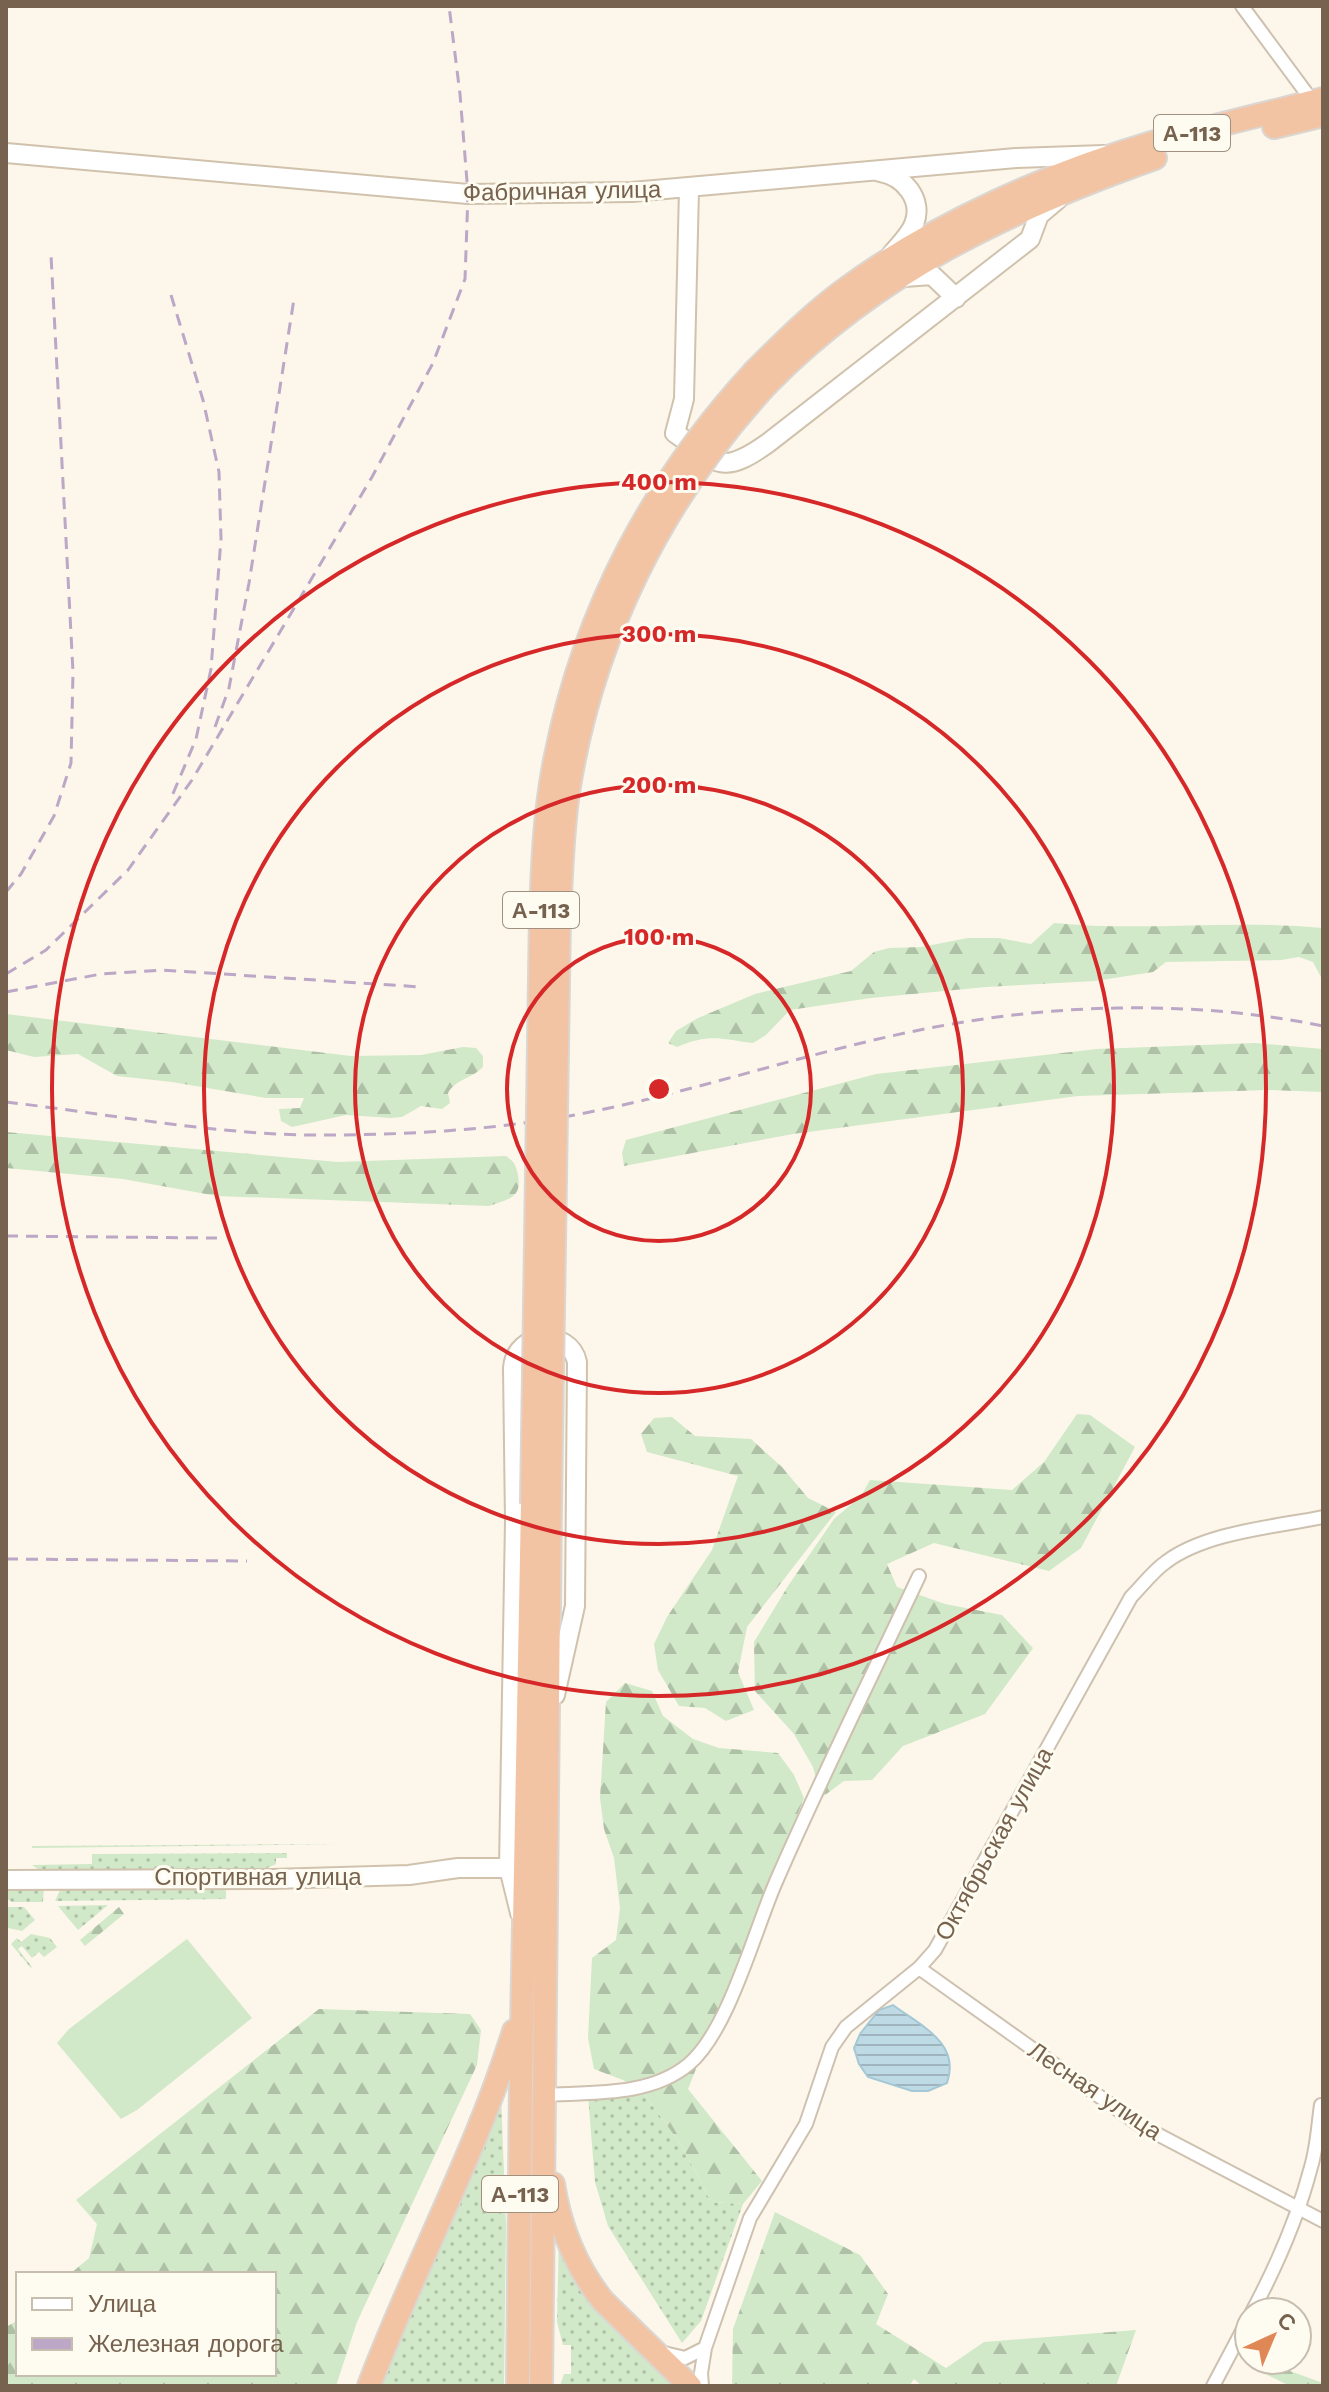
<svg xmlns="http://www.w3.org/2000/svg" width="1329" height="2392" viewBox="0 0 1329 2392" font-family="'Work Sans',sans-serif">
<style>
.grass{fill:url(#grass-dots)}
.forest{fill:url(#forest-firs)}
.garden{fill:#d1e9c8}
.water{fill:url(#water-rules);stroke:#a5c8d6;stroke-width:2}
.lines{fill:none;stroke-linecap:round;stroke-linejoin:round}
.street-casing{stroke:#cec1b0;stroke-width:16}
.secondary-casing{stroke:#d0c2ad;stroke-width:22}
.highway-casing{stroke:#dbd6d1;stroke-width:26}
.street{stroke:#fff;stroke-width:12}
.secondary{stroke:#fff;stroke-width:18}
.highway{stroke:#f3c4a4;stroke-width:22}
.rail{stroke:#bca7c6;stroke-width:3;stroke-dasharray:12 8;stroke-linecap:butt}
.highway-bridge-casing{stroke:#dbd6d1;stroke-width:26;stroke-linecap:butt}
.highway-bridge{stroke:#f3c4a4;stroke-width:22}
.ring{fill:none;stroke:#d62828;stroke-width:4}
.labels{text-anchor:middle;stroke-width:6;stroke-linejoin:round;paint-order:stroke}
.shield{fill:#fefbf0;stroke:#9f907f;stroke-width:2}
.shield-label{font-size:22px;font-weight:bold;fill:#76624e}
.street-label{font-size:24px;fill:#76624e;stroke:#fefbf0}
.centre{fill:#d62828;stroke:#fefbf0;stroke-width:4}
.ring-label{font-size:24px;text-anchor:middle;font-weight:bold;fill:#d62828;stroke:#fefbf0;stroke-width:6;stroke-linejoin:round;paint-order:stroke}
</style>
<defs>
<pattern id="grass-dots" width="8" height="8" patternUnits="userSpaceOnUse" patternTransform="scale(2)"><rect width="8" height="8" fill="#d1e9c8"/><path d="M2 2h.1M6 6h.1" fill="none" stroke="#aec0a5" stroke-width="1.8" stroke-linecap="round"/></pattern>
<pattern id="forest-firs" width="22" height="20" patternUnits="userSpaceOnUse" patternTransform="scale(2)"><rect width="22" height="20" fill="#d1e9c8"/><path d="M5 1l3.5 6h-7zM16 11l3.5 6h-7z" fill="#aec0a5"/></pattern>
<pattern id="water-rules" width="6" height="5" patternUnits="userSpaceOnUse" patternTransform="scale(2)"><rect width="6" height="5" fill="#bedae5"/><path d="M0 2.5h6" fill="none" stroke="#9fb4bc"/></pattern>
</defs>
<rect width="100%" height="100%" fill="#fcf7ea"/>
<path class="grass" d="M345,1844L32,1848V1846Z
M287,1853V1858H276V1864L267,1868L39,1870L32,1865L92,1864V1854Z
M218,1884L226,1891V1899L55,1901L61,1888Z
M6,1887L44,1888L43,1902H12L6,1898Z
M108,1905L78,1930L58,1906Z
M6,1907H24L35,1920L22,1931L8,1928Z
M31,1934L50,1938L57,1947L44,1957L39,1952L32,1958L22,1946L18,1949L32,1967L31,1968L11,1944L17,1938L21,1942Z
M642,2091L682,2146L711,2202L743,2204L701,2321L682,2343L608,2226L595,2182L588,2096Z
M501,2093L506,2227L504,2386H377Z
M559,2237L677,2386H560L564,2374H571V2345H563L557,2322Z"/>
<path class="forest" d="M1054,923C1144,932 1234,919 1323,928V981L1313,962L1299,957L1281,960L1166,962L1153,972L1095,981L986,987L871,998L790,1010L766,1035L753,1043C720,1039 710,1033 677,1047L668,1043L676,1031L698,1018L755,994L851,971L874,952L889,948L921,947L968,938H999L1031,944Z
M6,1014L351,1056L421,1055L463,1047L476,1048L483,1056V1067C471,1079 456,1079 448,1093L450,1103L442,1109L421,1106L402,1117L391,1118L346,1115L292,1127L281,1121L279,1109L300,1108L304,1098H266L172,1082L117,1076L78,1054L34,1057L6,1050Z
M1255,1043L1323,1049V1092L1268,1090L1078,1096L793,1134L624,1166L622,1153L626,1140L876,1074L1097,1049Z
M6,1132L338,1162L506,1156C513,1161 515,1163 517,1171C524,1197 510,1199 489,1206L217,1196L123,1179L6,1168Z
M1077,1414L1090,1415L1135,1447L1081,1548L1049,1571L934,1543L887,1564L897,1587L945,1604L1002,1615L1033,1648L985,1714L903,1746L872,1780L844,1781L821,1798L813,1767L794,1734L755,1691L754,1642L788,1586L834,1519L861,1496L870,1480L1012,1490L1044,1462Z
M672,1417L695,1436L751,1439L782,1467L808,1498L836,1512L747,1627L738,1672L754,1710L726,1721L705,1708L679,1706L658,1670L654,1644L667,1617L712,1550L738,1476L647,1452L641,1434L654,1418Z
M625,1683L652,1691L663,1716L693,1739L719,1748L778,1753L794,1775L804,1798L688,2089L762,2181L743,2204L711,2202L682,2146L642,2091L623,2080L594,2069L588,2038L592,1958L616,1940L620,1908L614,1858L604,1829L600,1798L606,1702Z
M119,1907L124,1914L85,1946L80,1940Z
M319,2009L470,2014L481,2030L477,2065L357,2322L336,2386H6V2327L18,2320V2374H274V2274H70L89,2258L97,2224L76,2200Z
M775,2212L860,2255L888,2294L876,2324L946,2368L984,2342L1136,2330L1116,2386H922L914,2379L909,2386H732L733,2329Z
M1260,2360L1323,2383V2386H1290L1255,2369Z"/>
<path class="garden" d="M187,1939L252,2018L137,2110L121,2119L57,2043L69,2029Z"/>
<path class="water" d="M893,2005C921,2026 961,2043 947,2083L928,2091H912L868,2077L859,2064L854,2048L860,2034L879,2010Z"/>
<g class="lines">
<defs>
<path id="street" d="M1242,6L1313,102
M919,1968L1138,2124L1323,2221
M543,2095C591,2092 650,2097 689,2064C728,2031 754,1933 775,1884C820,1780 871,1678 919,1576
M1252,2312C1276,2267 1298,2217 1311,2167C1317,2147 1318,2126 1321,2105
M664,2353L685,2358L705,2348
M702,2386L701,2373L705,2348L750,2218L806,2124L832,2047L846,2027L919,1968L935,1950L1131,1597C1142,1586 1153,1571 1166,1562C1206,1532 1275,1527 1323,1517
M1213,2386L1249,2318"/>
<path id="secondary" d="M6,153L468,194L632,192L1016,158L1104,155
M880,172C903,176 924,199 914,224C910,235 899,245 891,255
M689,189L684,399L675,433C718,463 720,477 768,443L1030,239L1039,215L1058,199
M904,277L932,275L956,298
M6,1880L272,1879L409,1875L458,1868H509
M520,1913L509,1868L515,1521L513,1368C516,1330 570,1329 577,1362L575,1606L555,1695"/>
<path id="highway" d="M1274,127L1323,115
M755,371C785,341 816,310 850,286C939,222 1048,174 1152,143C1208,127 1266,114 1323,99
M768,383C879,271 1008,210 1155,158
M553,2184C560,2228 575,2266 603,2301L690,2386
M369,2386C414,2267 476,2153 514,2031
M518,2386L521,2080L532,1504
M541,2386L550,1504"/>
</defs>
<use href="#street" class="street-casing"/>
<use href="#secondary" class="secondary-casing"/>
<use href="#highway" class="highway-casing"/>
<use href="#street" class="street"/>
<use href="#secondary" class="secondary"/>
<use href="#highway" class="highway"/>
<path class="rail" d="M171,295L203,400L219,472L221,539L211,669L196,739L172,796
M215,727L229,688L249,583L294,299
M6,892L21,874L54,816L71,763L73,672L51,255
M6,974L46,950L128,870L192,780L372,477L433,363L465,279L468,194L460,94L449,6
M6,992L101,974L162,970L421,987
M6,1102C110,1114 221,1136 326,1135C396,1135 469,1131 539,1121C672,1101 799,1053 930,1028C1058,1003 1195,1000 1323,1026
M6,1236L217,1238
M6,1559L247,1561"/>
<defs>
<path id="highway-bridge" d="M532,1504L541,914C543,861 545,808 556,756C585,610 654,480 755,371
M550,1504L559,915C561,876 562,838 567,799C590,642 660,500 768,383"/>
</defs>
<use href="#highway-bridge" class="highway-bridge-casing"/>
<use href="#highway-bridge" class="highway-bridge"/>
</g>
<g class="ring">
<circle cx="659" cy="1089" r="152"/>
<circle cx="659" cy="1089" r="304"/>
<circle cx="659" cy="1089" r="455"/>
<circle cx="659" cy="1089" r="607"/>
</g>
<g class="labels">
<g class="shield">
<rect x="1154" y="115" width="76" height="36" rx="6"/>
<rect x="503" y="892" width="76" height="36" rx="6"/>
<rect x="482" y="2176" width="76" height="36" rx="6"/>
</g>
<g class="shield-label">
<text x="1192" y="141">А-113</text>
<text x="541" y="918">А-113</text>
<text x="520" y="2202">А-113</text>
</g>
<g class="street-label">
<text transform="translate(562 191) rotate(-1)" y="8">Фабричная улица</text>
<text transform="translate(994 1844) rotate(-61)" y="8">Октябрьская улица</text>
<text x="258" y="1885">Спортивная улица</text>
<text transform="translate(1095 2091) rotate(34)" y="8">Лесная улица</text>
</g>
</g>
<circle cx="659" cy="1089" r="12" class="centre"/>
<g class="ring-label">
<text x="659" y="490">400 m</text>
<text x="659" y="642">300 m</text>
<text x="659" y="793">200 m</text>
<text x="659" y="945">100 m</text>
</g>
<rect width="1329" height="2392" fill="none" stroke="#76624e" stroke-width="16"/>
<rect x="16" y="2272" width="260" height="104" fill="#fefbf0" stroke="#c8beaf" stroke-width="2"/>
<rect x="32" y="2298" width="40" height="12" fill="#ffffff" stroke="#c8beaf" stroke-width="2"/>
<text x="88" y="2312" font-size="24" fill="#76624e">Улица</text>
<rect x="32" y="2338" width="40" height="12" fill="#bca7c6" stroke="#c8beaf" stroke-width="2"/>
<text x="88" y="2352" font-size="24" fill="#76624e">Железная дорога</text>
<g transform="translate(1273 2336) rotate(44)"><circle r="38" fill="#fefbf0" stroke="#c8beaf" stroke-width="2"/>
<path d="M0-6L14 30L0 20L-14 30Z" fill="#df8855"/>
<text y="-12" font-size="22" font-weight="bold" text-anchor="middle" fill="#76624e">С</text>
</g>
</svg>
